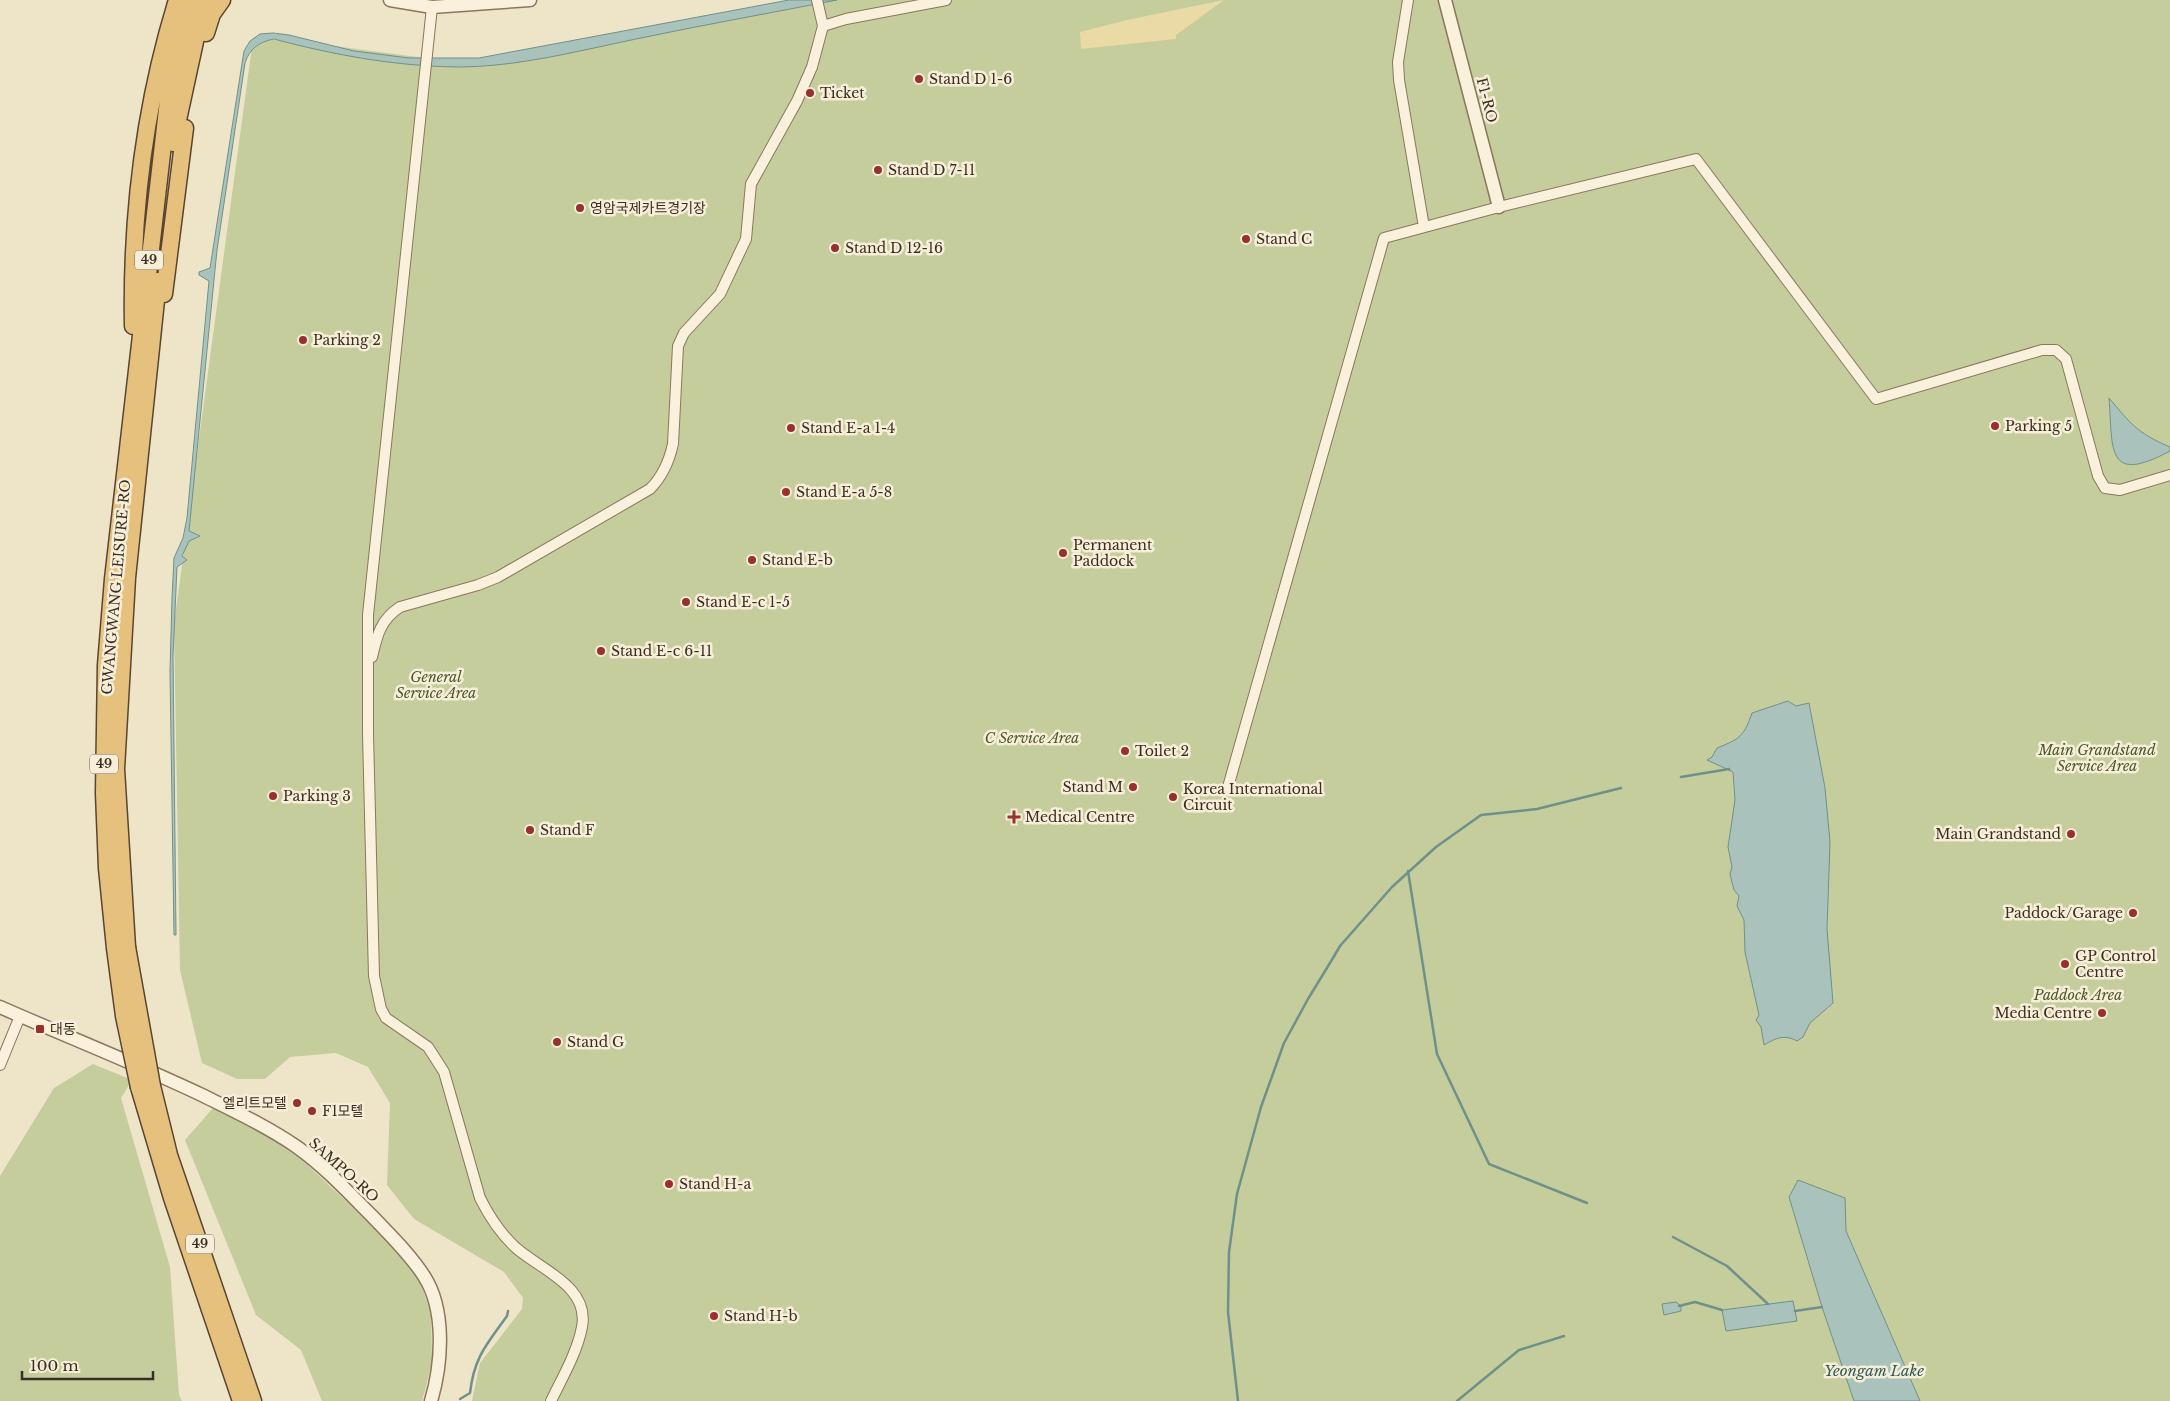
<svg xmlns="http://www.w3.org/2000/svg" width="2170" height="1401" viewBox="0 0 2170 1401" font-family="'Libre Baskerville','Noto Sans KR',serif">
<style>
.green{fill:#c5cd9c}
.sand{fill:#eadaa6}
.water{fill:#a9c3bc;stroke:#6f918a}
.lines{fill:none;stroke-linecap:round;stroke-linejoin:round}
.stream{stroke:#6f918a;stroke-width:2.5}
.minor-casing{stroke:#8b775d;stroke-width:12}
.tertiary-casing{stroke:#8b775d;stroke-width:15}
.trunk-casing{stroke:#594531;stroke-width:19}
.minor{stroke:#f9f1dc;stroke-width:10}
.tertiary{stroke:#f9f1dc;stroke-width:12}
.trunk{stroke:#e6c17e;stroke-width:16}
.trunk-bridge-casing{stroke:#594531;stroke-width:19;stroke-linecap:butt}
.trunk-bridge{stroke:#e6c17e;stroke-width:16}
.poi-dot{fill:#99302d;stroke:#f6eed8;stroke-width:2}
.labels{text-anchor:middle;stroke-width:5;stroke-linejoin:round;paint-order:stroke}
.shield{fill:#f6eed8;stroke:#736857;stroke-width:1}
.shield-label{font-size:12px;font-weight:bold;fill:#3b2e20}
.poi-label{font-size:14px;fill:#3b2e20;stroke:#f6eed8;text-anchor:start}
.street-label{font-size:14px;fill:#3b2e20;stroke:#f6eed8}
.park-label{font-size:14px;font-style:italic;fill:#4a5727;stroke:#f6eed8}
.water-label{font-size:15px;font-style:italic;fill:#305b5a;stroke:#f6eed8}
</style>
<rect width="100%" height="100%" fill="#eee4c8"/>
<path class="green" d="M811,0H2170V1401H472L480,1363L522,1309L523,1298L504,1272L414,1219L387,1185L390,1103L368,1067L336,1053L290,1057L265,1079H237L202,1063L180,970L174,624L253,39L296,41L478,65Z
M93,1064L132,1080L121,1098L170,1267L179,1395L182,1401H0V1176L54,1088Z
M213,1108L260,1131L301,1159L393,1245L420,1281L431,1314L432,1363L422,1401H322L301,1350L256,1315L185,1140Z"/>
<path class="sand" d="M1224,0L1176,35V39L1081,49L1080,32L1127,20Z"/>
<path class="water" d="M789,0H837C770,13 703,25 636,39C578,51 517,67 457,67C394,66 334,55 274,39C259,42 250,48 245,63L217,250L189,531L200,536L189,541L182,556L187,560L177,567L173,656L176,935H174L170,671L172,598L174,558L183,538L187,518L209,281L199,275V272L210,268L244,51L250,41L260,34L273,33L289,35L354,51L409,58H479Z
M2109,398C2131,424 2137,433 2170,447V451C2105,486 2113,448 2109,398Z
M1788,701L1796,706L1809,703L1825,788L1830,842L1827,929L1833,1003L1810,1023L1803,1037L1797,1041C1784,1034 1776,1038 1764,1045L1761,1027L1756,1020L1759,1015L1745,952L1744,920L1737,906L1739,896L1734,890L1730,874L1732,867L1728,847L1735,800L1733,772L1707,760L1712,757L1717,748C1740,739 1744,736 1752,713Z
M1798,1180L1845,1198L1846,1231L1920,1401H1854L1822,1307L1789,1197Z
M1793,1301L1797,1321L1726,1331L1722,1310Z
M1676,1302L1681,1306V1311L1664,1315L1662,1304Z"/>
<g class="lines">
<path class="stream" d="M1681,777L1729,769
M1408,871L1437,1054L1489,1164L1587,1203
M1673,1237L1727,1266L1768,1304
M1679,1306L1695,1302L1722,1310
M1795,1311L1822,1307
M460,1399L470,1393C474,1357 487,1344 507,1316L508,1311
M1238,1401L1228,1312L1229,1252L1237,1194L1261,1107L1284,1043L1308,999L1333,958L1340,946L1392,887L1436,847L1481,815L1537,809L1621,788
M1457,1401L1519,1350L1564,1336"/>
<defs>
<path id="minor" d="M1408,0L1398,62L1399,80L1424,227
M432,7L368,615V734L374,976L381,1009L386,1018L428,1047L444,1072L480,1198C489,1216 500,1233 515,1247C539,1269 590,1286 582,1327C577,1353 562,1378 551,1401
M823,26L846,19L946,0
M372,657C377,636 380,620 400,607L478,585L498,577L650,489C663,476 669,462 673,444L678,346L684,333L720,294L746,239L751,184L797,101L812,67L823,26L817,0
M1228,787L1384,238L1499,207L1696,159L1876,399L2042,350H2056L2066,359L2098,476L2105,488L2120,490L2170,475
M0,1065L20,1016"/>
<path id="tertiary" d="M390,0L432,7L530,0
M1445,0L1499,207
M0,1007C68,1037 137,1064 204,1096C236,1112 268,1127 297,1147C325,1167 348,1192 372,1216C390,1235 410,1254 424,1276C446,1310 442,1364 431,1401"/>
<path id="trunk" d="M206,33L212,14L222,0
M173,143L204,0
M164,294L185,128
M133,326C131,217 145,104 177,0
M127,947L116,769L127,578L158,281
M115,948L107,868L104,793L106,665L113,579L168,101L182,29L191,0
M152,1086L169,1155L253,1401
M139,1087L172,1198L241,1401"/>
</defs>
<use href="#minor" class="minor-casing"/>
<use href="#tertiary" class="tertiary-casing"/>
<use href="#trunk" class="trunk-casing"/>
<use href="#minor" class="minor"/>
<use href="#tertiary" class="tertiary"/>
<use href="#trunk" class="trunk"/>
<defs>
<path id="trunk-bridge" d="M127,947L152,1086
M115,948L124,1016L139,1087"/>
</defs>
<use href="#trunk-bridge" class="trunk-bridge-casing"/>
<use href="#trunk-bridge" class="trunk-bridge"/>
</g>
<g class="poi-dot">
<circle cx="919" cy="79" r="5"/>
<circle cx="810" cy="93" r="5"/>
<circle cx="878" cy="170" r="5"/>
<circle cx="580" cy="208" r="5"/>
<circle cx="1246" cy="239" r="5"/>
<circle cx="835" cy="248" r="5"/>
<circle cx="303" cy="340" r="5"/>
<circle cx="1995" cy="426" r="5"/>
<circle cx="791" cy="428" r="5"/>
<circle cx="786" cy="492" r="5"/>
<circle cx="1063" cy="553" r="5"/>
<circle cx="752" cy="560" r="5"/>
<circle cx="686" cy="602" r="5"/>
<circle cx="601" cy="651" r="5"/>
<circle cx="1125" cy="751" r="5"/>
<circle cx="1133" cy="787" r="5"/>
<circle cx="273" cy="796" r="5"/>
<circle cx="1173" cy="797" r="5"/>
<path d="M1011.5 809.5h5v5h5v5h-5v5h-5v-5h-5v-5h5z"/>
<circle cx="530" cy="830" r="5"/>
<circle cx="2071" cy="834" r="5"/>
<circle cx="2133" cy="913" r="5"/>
<circle cx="2065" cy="964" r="5"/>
<circle cx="2102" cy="1013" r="5"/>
<rect x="35" y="1024" width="10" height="10" rx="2.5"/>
<circle cx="557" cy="1042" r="5"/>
<circle cx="297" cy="1103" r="5"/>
<circle cx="312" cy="1111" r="5"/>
<circle cx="669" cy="1184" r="5"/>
<circle cx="714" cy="1316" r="5"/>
</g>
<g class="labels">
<g class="shield">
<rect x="135" y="250.5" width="28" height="19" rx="4"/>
<rect x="90" y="754.5" width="28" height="19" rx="4"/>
<rect x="186" y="1234.5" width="28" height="19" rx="4"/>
</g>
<g class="shield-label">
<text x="149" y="264">49</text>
<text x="104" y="768">49</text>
<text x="200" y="1248">49</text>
</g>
<g class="poi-label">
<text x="929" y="84">Stand D 1-6</text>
<text x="820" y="98">Ticket</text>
<text x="888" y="175">Stand D 7-11</text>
<text x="590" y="213">영암국제카트경기장</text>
<text x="1256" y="244">Stand C</text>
<text x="845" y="253">Stand D 12-16</text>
<text x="313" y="345">Parking 2</text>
<text x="2005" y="431">Parking 5</text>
<text x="801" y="433">Stand E-a 1-4</text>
<text x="796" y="497">Stand E-a 5-8</text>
<text x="1073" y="550">Permanent<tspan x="1073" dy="16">Paddock</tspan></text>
<text x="762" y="565">Stand E-b</text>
<text x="696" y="607">Stand E-c 1-5</text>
<text x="611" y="656">Stand E-c 6-11</text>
<text x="1135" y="756">Toilet 2</text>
<text x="1123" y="792" text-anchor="end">Stand M</text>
<text x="1183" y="794">Korea International<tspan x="1183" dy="16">Circuit</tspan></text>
<text x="283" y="801">Parking 3</text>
<text x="1025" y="822">Medical Centre</text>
<text x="540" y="835">Stand F</text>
<text x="2061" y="839" text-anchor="end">Main Grandstand</text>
<text x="2123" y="918" text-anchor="end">Paddock/Garage</text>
<text x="2075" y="961">GP Control<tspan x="2075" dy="16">Centre</tspan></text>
<text x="2092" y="1018" text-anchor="end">Media Centre</text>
<text x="50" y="1034">대동</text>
<text x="567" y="1047">Stand G</text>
<text x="287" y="1108" text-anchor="end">엘리트모텔</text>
<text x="322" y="1116">F1모텔</text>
<text x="679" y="1189">Stand H-a</text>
<text x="724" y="1321">Stand H-b</text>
</g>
<g class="street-label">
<text transform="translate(1487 100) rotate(76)" y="5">F1-RO</text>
<text transform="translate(116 587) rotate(-85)" y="5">GWANGWANG LEISURE-RO</text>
<text transform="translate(344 1170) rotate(42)" y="5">SAMPO-RO</text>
</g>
<g class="park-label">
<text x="436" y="682">General<tspan x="436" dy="16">Service Area</tspan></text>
<text x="1032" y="743">C Service Area</text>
<text x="2097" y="755">Main Grandstand<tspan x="2097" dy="16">Service Area</tspan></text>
<text x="2078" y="1000">Paddock Area</text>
</g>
<g class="water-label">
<text x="1874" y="1376">Yeongam Lake</text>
</g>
</g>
<path d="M22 1371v8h131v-8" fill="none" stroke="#3b2e20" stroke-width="2.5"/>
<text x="30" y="1371" font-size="15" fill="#3b2e20" stroke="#f6eed8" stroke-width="4" paint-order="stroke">100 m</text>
</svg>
